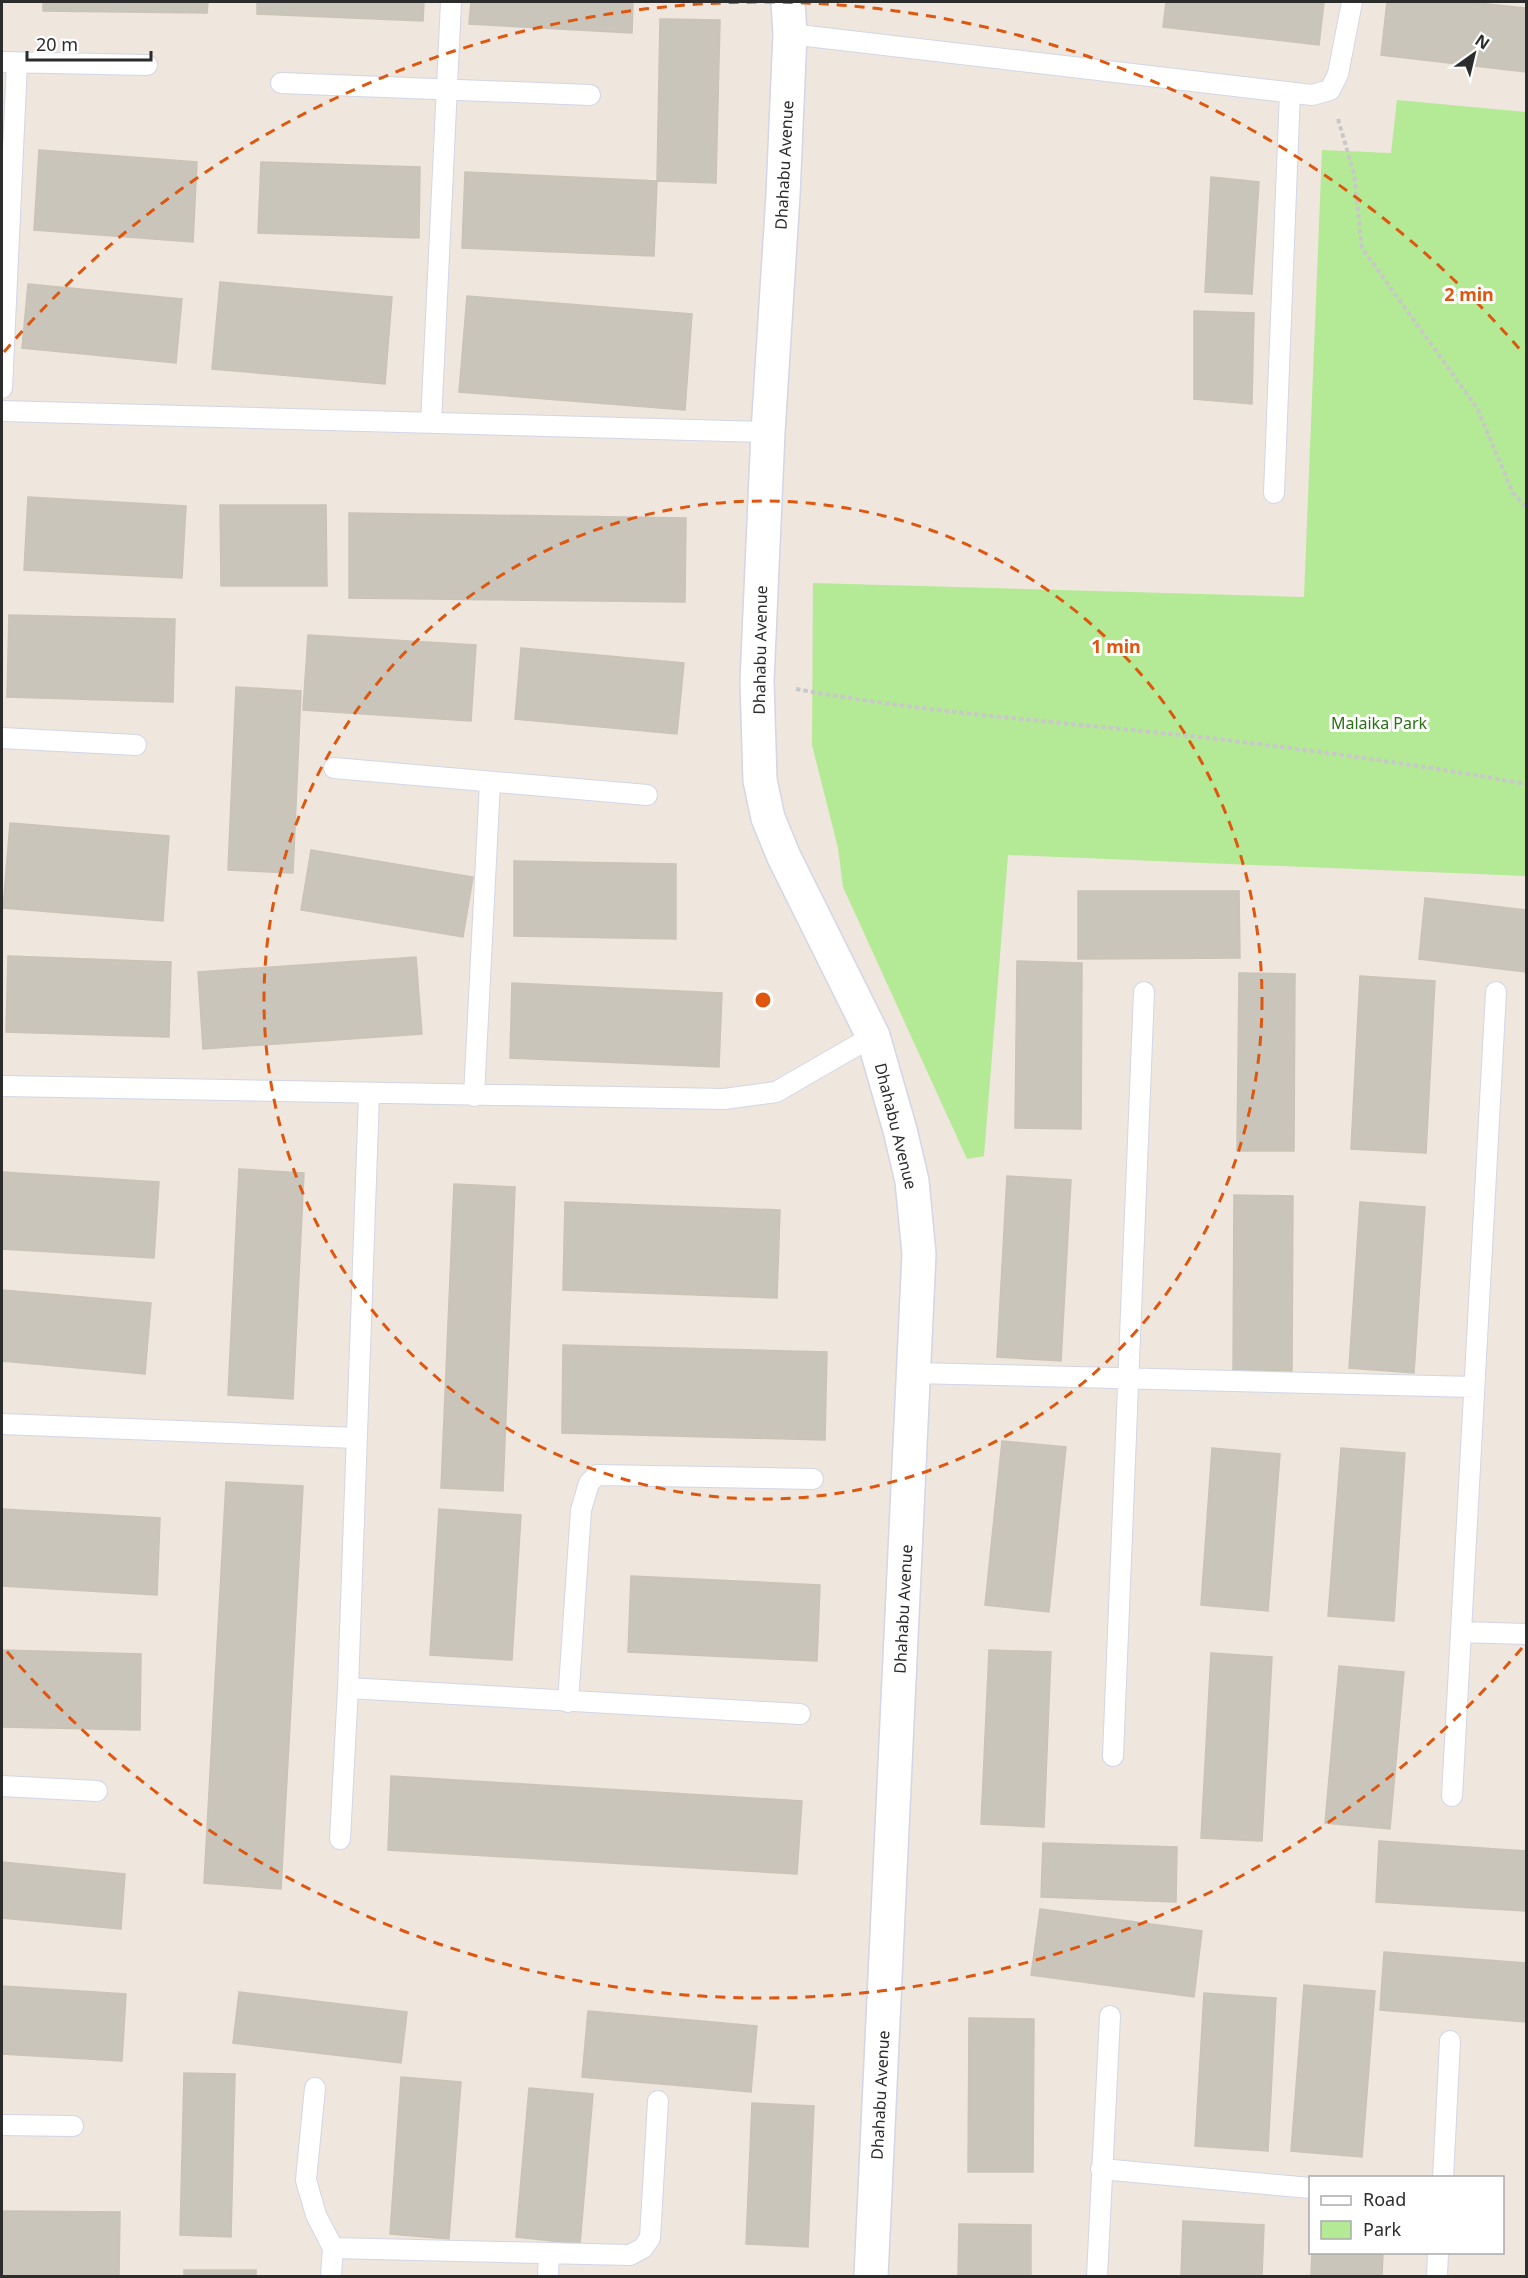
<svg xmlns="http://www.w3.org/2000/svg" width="1528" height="2278" viewBox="0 0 1528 2278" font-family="'Noto Sans',sans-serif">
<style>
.green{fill:#b4ea95}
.building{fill:#c9c5bb;stroke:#cac3b6;stroke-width:1.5}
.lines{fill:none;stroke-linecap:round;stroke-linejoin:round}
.service-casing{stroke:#d2d6e6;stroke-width:22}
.minor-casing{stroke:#d2d6e6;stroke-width:36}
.path{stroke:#c8c8c8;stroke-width:4;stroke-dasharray:4.5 3;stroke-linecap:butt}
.service{stroke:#fff;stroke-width:20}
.minor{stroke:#fff;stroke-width:33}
.ring{fill:none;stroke:#df570e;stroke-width:3;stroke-dasharray:10 8}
.labels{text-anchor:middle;stroke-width:6;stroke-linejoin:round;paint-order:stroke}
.street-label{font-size:16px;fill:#2c2c2c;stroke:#fff}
.park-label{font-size:16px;fill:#2a7014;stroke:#fff}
.centre{fill:#df570e;stroke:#fff;stroke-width:3}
.ring-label{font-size:18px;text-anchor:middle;font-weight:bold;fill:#df570e;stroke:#fff;stroke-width:6;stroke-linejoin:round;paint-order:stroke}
</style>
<rect width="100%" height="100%" fill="#efe6dd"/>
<path class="green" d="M1397,100L1526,112V876L1008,855L984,1156L967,1159L843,887L838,848L812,745L813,583L1304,597L1322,150L1391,153Z"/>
<path class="building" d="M43,2H208L207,13L43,11Z
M257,2H424L423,21L257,14Z
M471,2H633L632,33L469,24Z
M1166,2H1324L1319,45L1163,27Z
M1387,2H1468L1526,8V72L1381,55Z
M660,19L720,20L716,183L657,181Z
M39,150L197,162L193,242L34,230Z
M261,162L420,167L419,238L258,233Z
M465,172L657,181L654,256L462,248Z
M1211,177L1259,182L1252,294L1205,292Z
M220,282L392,297L385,384L212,369Z
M28,284L182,299L176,363L22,348Z
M467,296L692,314L685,410L459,392Z
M1194,311L1254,313L1252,404L1194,399Z
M28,497L186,506L182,578L24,570Z
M220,505H326L327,586H221Z
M349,513L686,518L685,602L349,598Z
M9,615L175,619L173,702L7,697Z
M308,635L476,645L471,721L303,710Z
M521,648L684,663L677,734L515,719Z
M236,687L301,691L293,873L228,870Z
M10,823L169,836L163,921L3,908Z
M311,850L473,877L463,937L301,910Z
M514,861L676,864V939L514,936Z
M1078,891H1239L1240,958L1078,959Z
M1425,898L1526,910V972L1419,959Z
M8,956L171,962L169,1037L6,1032Z
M416,957L422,1034L203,1049L198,972Z
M1017,961L1082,963L1081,1129L1015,1128Z
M1239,973L1295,974L1294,1151H1237Z
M1360,976L1435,981L1426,1153L1351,1149Z
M512,983L722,993L719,1067L510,1058Z
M239,1169L304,1173L293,1399L228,1395Z
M2,1172L159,1182L154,1258L2,1249Z
M1007,1176L1071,1180L1061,1361L997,1357Z
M454,1184L515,1187L503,1491L441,1488Z
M1234,1195L1293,1196L1292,1371H1233Z
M565,1202L780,1210L777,1298L563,1290Z
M1360,1202L1425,1207L1414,1373L1349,1368Z
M2,1290L151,1303L145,1374L2,1361Z
M563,1345L827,1352L825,1440L562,1433Z
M1002,1441L1066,1447L1049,1612L985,1605Z
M1212,1448L1280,1454L1268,1611L1201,1605Z
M1341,1448L1405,1453L1394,1621L1328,1616Z
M226,1482L303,1486L281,1889L204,1883Z
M2,1509L160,1518L157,1595L2,1586Z
M439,1509L521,1515L512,1660L430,1655Z
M631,1576L820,1585L817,1661L628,1652Z
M2,1650L141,1654L140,1730L2,1727Z
M989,1650L1051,1652L1044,1827L981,1824Z
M1211,1653L1272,1657L1262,1841L1201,1838Z
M1339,1666L1404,1672L1390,1829L1325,1823Z
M391,1776L802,1801L797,1874L388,1850Z
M1379,1841L1526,1851V1911L1376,1902Z
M1043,1843L1177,1847L1176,1902L1041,1897Z
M2,1862L125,1874L121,1929L2,1918Z
M1040,1909L1202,1931L1194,1997L1031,1975Z
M1384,1952L1526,1963V2022L1380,2010Z
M1304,1985L1375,1991L1362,2157L1291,2151Z
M2,1986L126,1994L122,2061L2,2054Z
M239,1992L407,2012L401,2063L233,2043Z
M1204,1993L1276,1998L1268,2151L1195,2146Z
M588,2011L757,2026L751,2092L582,2077Z
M969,2018L1034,2019L1033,2172H968Z
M184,2073L235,2074L231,2237L180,2235Z
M401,2077L461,2082L449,2239L390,2234Z
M529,2088L593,2094L580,2244L516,2237Z
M752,2103L814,2106L808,2247L746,2244Z
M2,2211L120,2212L119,2276H2Z
M1183,2221L1264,2225L1262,2276H1181Z
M959,2224L1031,2225V2276H958Z
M1312,2252H1383L1382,2276H1311Z
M184,2270H256V2276H184Z"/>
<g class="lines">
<defs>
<path id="service" d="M790,34L1312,95L1330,90L1338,74L1352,2
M2,62L147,65
M281,83L590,95
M2,388L17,63
M2,411L768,432
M431,423L451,2
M1274,493L1290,92
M2,738L136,745
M334,768L647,795
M2,1086L724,1099L776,1092L873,1036
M474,1096L490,782
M914,1373L1474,1387
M2,1424L356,1438
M1461,1632L1526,1634
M348,1688L800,1714
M568,1702L581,1510L589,1483L597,1475L813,1479
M1113,1756L1144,992
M2,1786L97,1791
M1452,1796L1496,992
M340,1839L348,1688L369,1095
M315,2088L306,2180L316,2215L333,2248L331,2276
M2,2125L73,2126
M1101,2169L1310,2188
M1443,2178L1450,2041
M333,2248L630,2255L643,2248L650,2238L658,2101
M548,2276L549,2254
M1097,2276L1110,2016
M1437,2276L1438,2252"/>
<path id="minor" d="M788,2L790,34L783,195L768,432L757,681L760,780L768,818L784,857L873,1036L900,1130L912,1181L919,1254L871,2276"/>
</defs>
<use href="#service" class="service-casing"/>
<use href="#minor" class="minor-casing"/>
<path class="path" d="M1338,119L1354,174L1362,248L1477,408L1513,493L1526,507
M796,689C938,715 1081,723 1225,740C1326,752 1426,766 1526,784"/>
<use href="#service" class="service"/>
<use href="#minor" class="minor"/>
</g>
<g class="ring">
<circle cx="763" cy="1000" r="499"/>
<path d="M1522 1648A998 998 0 0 1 4 1648M4 352A998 998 0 0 1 1522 352"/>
</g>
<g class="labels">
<g class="street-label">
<text transform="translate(784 165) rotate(-87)" y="6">Dhahabu Avenue</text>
<text transform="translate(760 650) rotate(-89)" y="6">Dhahabu Avenue</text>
<text transform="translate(896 1126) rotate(76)" y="6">Dhahabu Avenue</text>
<text transform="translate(903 1609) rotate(-87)" y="6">Dhahabu Avenue</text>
<text transform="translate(880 2095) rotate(-87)" y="6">Dhahabu Avenue</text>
</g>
<g class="park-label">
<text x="1379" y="729">Malaika Park</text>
</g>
</g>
<circle cx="763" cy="1000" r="9" class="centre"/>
<g class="ring-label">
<text x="1469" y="301">2 min</text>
<text x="1116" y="653">1 min</text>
</g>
<rect width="1528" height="2278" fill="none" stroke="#2c2c2c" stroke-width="6"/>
<rect x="1309" y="2176" width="195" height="78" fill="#ffffff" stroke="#ababab" stroke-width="1.5"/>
<rect x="1321" y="2196" width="30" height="9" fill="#ffffff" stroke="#ababab" stroke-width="1.5"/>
<text x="1363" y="2206" font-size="18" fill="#2c2c2c">Road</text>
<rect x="1321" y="2221" width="30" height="18" fill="#b4ea95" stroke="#ababab" stroke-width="1.5"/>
<text x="1363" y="2236" font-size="18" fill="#2c2c2c">Park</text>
<g transform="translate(1474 54) rotate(34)" stroke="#ffffff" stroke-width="4.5" paint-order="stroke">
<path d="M0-4.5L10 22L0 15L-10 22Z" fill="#2c2c2c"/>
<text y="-9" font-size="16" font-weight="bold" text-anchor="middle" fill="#2c2c2c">N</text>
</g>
<path d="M27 51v9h124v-9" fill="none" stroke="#2c2c2c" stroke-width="3"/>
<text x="36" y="51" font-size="18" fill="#2c2c2c" stroke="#ffffff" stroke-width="4.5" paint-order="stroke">20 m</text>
</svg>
